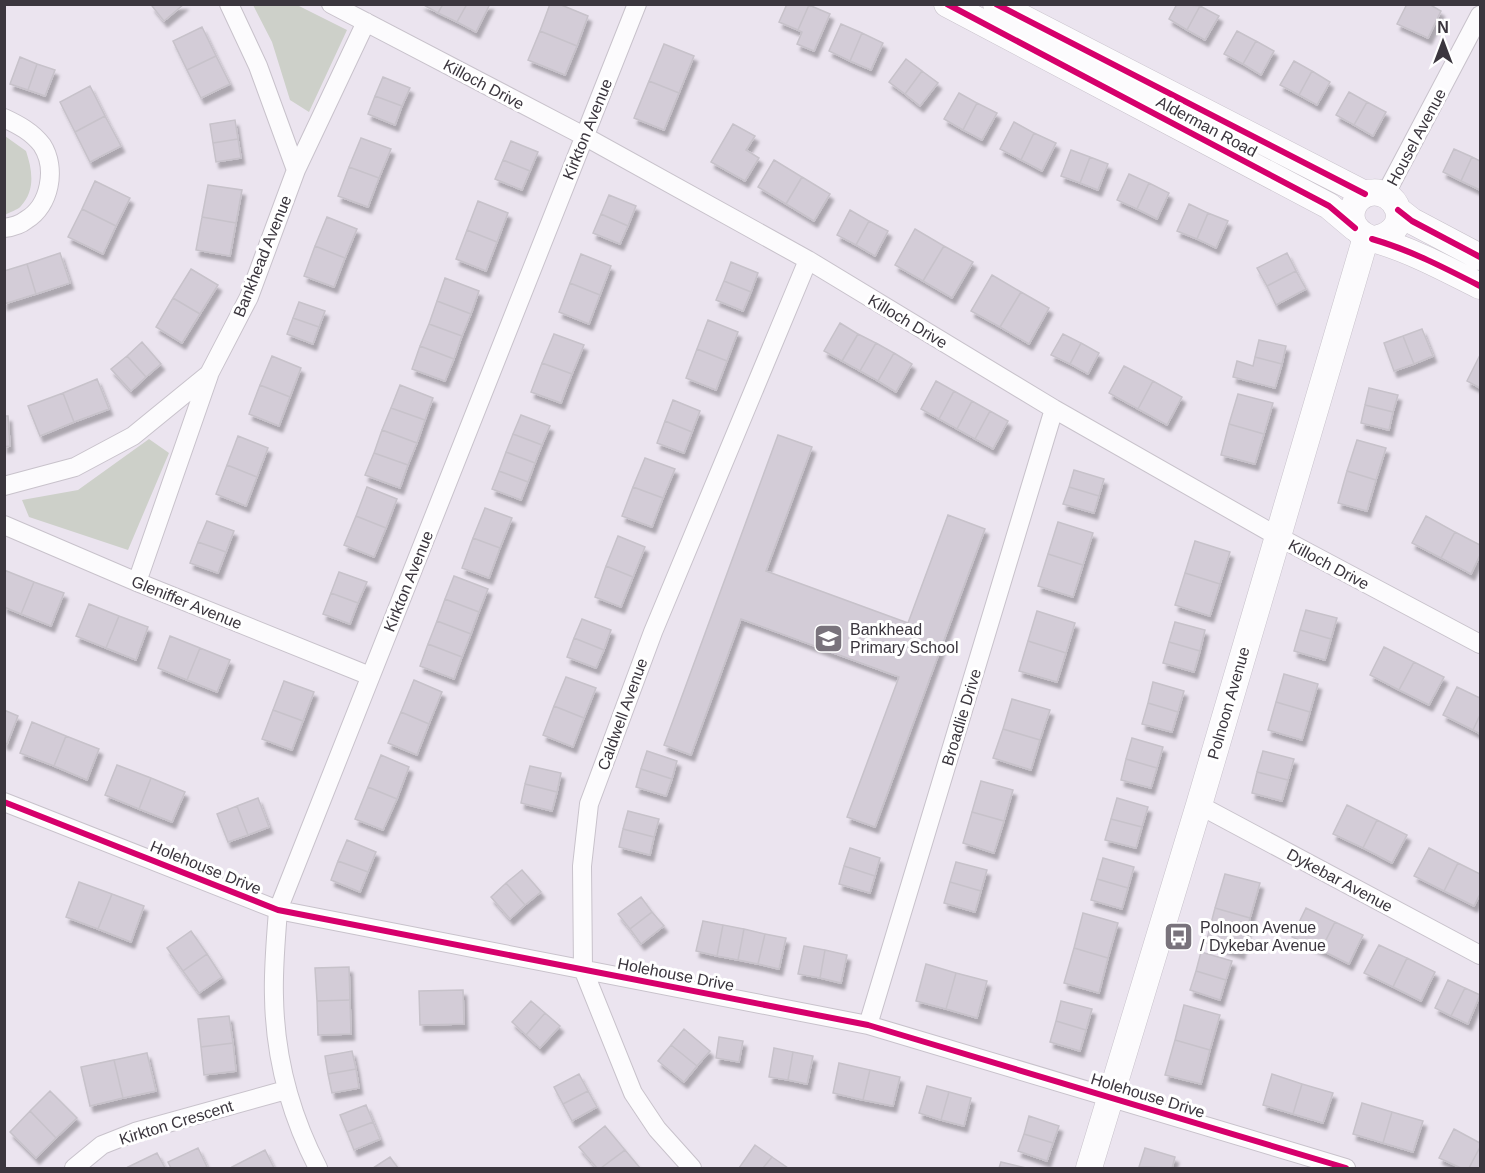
<svg xmlns="http://www.w3.org/2000/svg" width="1485" height="1173" viewBox="0 0 1485 1173" font-family="Arial,sans-serif">
<style>
.green{fill:#cdd0c9}
.building{fill:#d3ccd7;stroke:#c7c2ca;stroke-width:1.5;filter:url(#shadow)}
.lines{fill:none;stroke-linecap:round;stroke-linejoin:round}
.street-casing{stroke:#c8c2cb;stroke-width:20}
.secondary-casing{stroke:#c8c2cb;stroke-width:27}
.street{stroke:#fcfbfd;stroke-width:18}
.secondary{stroke:#fcfbfd;stroke-width:26}
.cycleway-casing{stroke:#fff;stroke-width:10}
.cycleway{stroke:#d6006c;stroke-width:6}
.labels{text-anchor:middle;stroke-width:6;stroke-linejoin:round;paint-order:stroke}
.street-label{font-size:16px;fill:#3b363e;stroke:#fff}
.poi-label{font-size:16px;fill:#3b363e;stroke:#fff;text-anchor:start}
</style>
<defs>
<filter id="shadow"><feDropShadow dx="3.5" dy="6" stdDeviation="1.5" flood-color="#0004"/></filter>
</defs>
<rect width="100%" height="100%" fill="#ebe4ef"/>
<path class="green" d="M253,5H297L347,30L309,112L290,100L272,42Z
M5,136L26,151C32,169 36,190 21,206C18,210 9,212 5,215Z
M149,439L169,453L128,550L29,517L22,500L78,490Z"/>
<path class="building" d="M153,4H184L164,21L152,6Z
M422,4H443L438,13Z
M443,4H467L457,22L438,13Z
M467,4H490L476,32L457,22Z
M550,4H559L588,16L577,46L540,31Z
M787,4L809,5L798,30L779,22Z
M1177,4L1200,6L1187,30L1169,19Z
M1407,4H1429L1441,11L1428,38L1397,24Z
M809,5L830,14L814,51L797,44L802,32L798,30Z
M1200,6L1219,16L1205,40L1187,30Z
M841,24L862,33L850,61L829,51Z
M202,27L216,56L187,70L173,41Z
M540,31L577,46L565,75L528,60Z
M1237,31L1256,41L1243,64L1224,54Z
M862,33L883,43L871,70L850,61Z
M1256,41L1274,51L1261,75L1243,64Z
M664,44L694,56L679,93L649,81Z
M216,56L230,84L201,98L187,70Z
M20,57L37,64L28,90L10,84Z
M906,59L922,71L905,94L889,82Z
M1294,61L1312,71L1299,95L1280,85Z
M37,64L55,70L45,96L28,90Z
M922,71L938,83L920,106L905,94Z
M1312,71L1330,82L1317,105L1299,95Z
M383,77L410,88L402,106L375,96Z
M649,81L679,93L664,130L634,118Z
M90,86L105,116L75,132L60,102Z
M1349,92L1367,102L1354,125L1336,115Z
M959,93L977,103L963,130L944,119Z
M375,96L402,106L395,125L368,114Z
M1367,102L1386,112L1373,136L1354,125Z
M977,103L997,113L982,140L963,130Z
M105,116L121,146L90,162L75,132Z
M235,120L238,139L213,143L210,124Z
M1014,122L1034,133L1021,160L1000,149Z
M733,124L755,136L746,150L759,158L745,181L711,162Z
M1034,133L1056,143L1042,171L1021,160Z
M361,138L391,149L379,178L349,167Z
M238,139L241,158L216,162L213,143Z
M511,141L538,152L530,171L503,160Z
M1454,149L1472,157L1461,181L1443,172Z
M1071,150L1090,157L1080,183L1061,176Z
M1090,157L1108,164L1098,190L1080,183Z
M1472,157L1480,161V190L1461,181Z
M503,160L530,171L522,190L495,179Z
M774,160L802,177L786,204L758,187Z
M349,167L379,178L368,207L338,196Z
M1129,174L1149,183L1137,209L1117,200Z
M802,177L830,194L814,221L786,204Z
M95,181L130,198L116,226L82,209Z
M1149,183L1169,193L1157,219L1137,209Z
M208,185L242,190L236,223L202,217Z
M609,195L636,206L628,226L601,214Z
M478,201L508,213L497,242L467,230Z
M1189,204L1208,213L1197,239L1177,231Z
M82,209L116,226L103,254L68,237Z
M850,210L869,221L856,245L837,235Z
M1208,213L1228,221L1216,248L1197,239Z
M601,214L628,226L620,244L593,233Z
M202,217L236,223L230,256L196,250Z
M327,217L357,229L345,258L315,246Z
M869,221L888,231L875,256L856,245Z
M915,229L944,246L923,281L895,265Z
M467,230L497,242L486,271L456,259Z
M315,246L345,258L334,287L304,276Z
M944,246L973,262L952,298L923,281Z
M60,253L70,283L36,294L27,264Z
M1287,253L1296,271L1267,286L1257,268Z
M581,254L611,266L600,295L570,283Z
M731,262L758,273L751,292L724,281Z
M27,264L36,294L4,304V271Z
M191,269L218,285L200,314L173,298Z
M1296,271L1306,289L1276,305L1267,286Z
M992,275L1021,292L1000,327L971,311Z
M445,278L479,291L471,314L437,301Z
M724,281L751,292L743,311L716,300Z
M570,283L600,295L589,324L559,312Z
M1021,292L1049,308L1029,344L1000,327Z
M173,298L200,314L182,343L156,327Z
M437,301L471,314L462,336L429,324Z
M299,302L325,311L319,327L293,318Z
M293,318L319,327L313,344L287,334Z
M708,320L738,332L727,361L697,349Z
M840,323L858,334L842,361L824,351Z
M429,324L462,336L454,359L420,346Z
M1422,329L1433,356L1414,364L1403,336Z
M554,334L584,345L572,374L542,363Z
M858,334L876,343L860,371L842,361Z
M1063,334L1081,343L1070,364L1051,355Z
M1403,336L1414,364L1394,371L1384,343Z
M1259,340L1286,346L1282,364L1255,357Z
M142,342L161,364L146,377L127,356Z
M876,343L894,353L878,381L860,371Z
M1081,343L1099,353L1088,374L1070,364Z
M420,346L454,359L445,381L412,369Z
M697,349L727,361L716,390L686,378Z
M894,353L912,364L896,392L878,381Z
M1480,355V388L1467,381Z
M127,356L146,377L131,391L111,369Z
M272,356L301,368L290,397L260,385Z
M1255,357L1282,364L1275,388L1233,377L1237,361L1253,366Z
M542,363L572,374L561,403L531,392Z
M1124,366L1153,381L1138,409L1109,393Z
M97,379L109,409L74,422L63,393Z
M936,381L954,391L939,419L921,409Z
M1153,381L1182,397L1167,425L1138,409Z
M260,385L290,397L279,426L249,414Z
M400,385L433,398L425,420L391,408Z
M1369,388L1398,395L1393,412L1365,405Z
M954,391L972,401L957,429L939,419Z
M63,393L74,422L40,436L28,406Z
M1238,394L1273,403L1264,434L1229,424Z
M673,400L700,411L692,432L665,421Z
M972,401L990,411L975,439L957,429Z
M1365,405L1393,412L1389,430L1361,423Z
M391,408L425,420L417,443L382,430Z
M990,411L1008,421L993,449L975,439Z
M521,415L550,426L542,445L513,434Z
M4,416H8L10,446L4,447Z
M665,421L692,432L684,453L657,443Z
M1229,424L1264,434L1255,464L1221,455Z
M382,430L417,443L408,465L374,453Z
M513,434L542,445L535,463L506,452Z
M778,435L812,447L766,571L908,623L948,515L985,529L875,827L847,817L899,677L741,619L691,755L664,745Z
M238,436L268,448L257,477L227,465Z
M1357,440L1386,448L1376,480L1347,471Z
M506,452L535,463L528,482L499,471Z
M374,453L408,465L400,488L365,475Z
M645,458L675,469L663,498L633,487Z
M227,465L257,477L246,506L216,494Z
M1074,470L1104,479L1099,496L1069,487Z
M499,471L528,482L521,500L492,489Z
M1347,471L1376,480L1367,511L1338,503Z
M367,487L397,499L386,528L356,516Z
M633,487L663,498L652,527L622,516Z
M1069,487L1099,496L1094,513L1063,504Z
M485,508L512,518L500,548L473,538Z
M356,516L386,528L374,557L344,545Z
M1426,516L1455,532L1441,558L1412,543Z
M207,521L234,531L226,552L198,542Z
M1058,522L1093,533L1083,565L1048,554Z
M1455,532L1480,545V555L1471,574L1441,558Z
M618,536L645,547L633,577L606,566Z
M473,538L500,548L489,578L462,568Z
M1195,541L1230,552L1220,584L1185,573Z
M198,542L226,552L218,573L190,563Z
M1048,554L1083,565L1073,597L1038,586Z
M606,566L633,577L621,607L595,597Z
M4,570L34,582L21,614L4,607Z
M339,572L367,582L358,603L331,593Z
M1185,573L1220,584L1210,616L1175,605Z
M454,576L488,589L479,612L445,599Z
M34,582L64,593L51,626L21,614Z
M331,593L358,603L350,624L323,614Z
M445,599L479,612L471,634L437,621Z
M89,604L119,616L106,648L76,636Z
M1306,610L1337,618L1331,639L1300,630Z
M1037,611L1075,623L1066,653L1028,641Z
M119,616L148,627L136,660L106,648Z
M582,619L611,630L604,650L574,638Z
M437,621L471,634L462,657L428,644Z
M1175,622L1205,630L1200,651L1169,642Z
M1300,630L1331,639L1325,660L1294,651Z
M170,636L200,648L187,680L158,668Z
M574,638L604,650L596,668L567,657Z
M1028,641L1066,653L1057,682L1019,671Z
M1169,642L1200,651L1194,672L1163,663Z
M428,644L462,657L454,679L420,666Z
M1384,647L1414,662L1399,690L1370,675Z
M200,648L230,660L217,692L187,680Z
M1414,662L1444,677L1429,705L1399,690Z
M1284,674L1318,684L1310,712L1276,702Z
M566,677L596,688L584,718L554,706Z
M414,680L442,692L429,724L401,712Z
M284,681L314,692L303,721L273,710Z
M1153,682L1184,691L1178,712L1148,703Z
M1457,687L1480,698V715L1473,730L1443,715Z
M1012,699L1050,710L1040,740L1003,729Z
M1276,702L1310,712L1302,740L1268,730Z
M1148,703L1178,712L1172,732L1142,724Z
M554,706L584,718L573,747L543,735Z
M4,710L18,716L7,744L4,743Z
M273,710L303,721L292,750L262,739Z
M401,712L429,724L417,755L388,743Z
M1480,715V734L1473,730Z
M32,722L66,736L54,766L20,753Z
M1003,729L1040,740L1031,770L993,758Z
M66,736L99,749L87,780L54,766Z
M1132,738L1163,747L1157,768L1126,759Z
M647,751L677,761L672,779L641,769Z
M1263,751L1294,759L1288,780L1257,772Z
M381,755L409,767L397,799L368,787Z
M1126,759L1157,768L1151,788L1121,780Z
M117,765L151,778L139,809L105,795Z
M530,766L561,773L557,792L525,784Z
M641,769L672,779L666,796L636,787Z
M1257,772L1288,780L1282,801L1252,793Z
M151,778L185,792L172,822L139,809Z
M981,781L1013,790L1004,821L972,812Z
M525,784L557,792L552,811L521,803Z
M368,787L397,799L383,830L355,819Z
M258,798L269,827L248,835L237,806Z
M1117,798L1148,807L1142,827L1111,819Z
M1347,805L1377,820L1363,848L1333,834Z
M237,806L248,835L228,842L217,814Z
M628,811L659,819L654,837L623,829Z
M972,812L1004,821L994,853L963,843Z
M1111,819L1142,827L1136,848L1105,840Z
M1377,820L1407,835L1392,863L1363,848Z
M623,829L654,837L650,855L619,847Z
M347,840L376,852L368,872L338,861Z
M850,848L880,858L875,876L844,866Z
M1429,848L1458,863L1444,891L1414,876Z
M1103,858L1134,867L1128,888L1097,879Z
M338,861L368,872L360,892L331,880Z
M956,862L987,870L981,891L950,882Z
M1458,863L1480,874V894L1474,906L1444,891Z
M844,866L875,876L870,893L839,884Z
M522,870L541,892L525,905L506,883Z
M1225,874L1260,883L1250,918L1215,908Z
M1097,879L1128,888L1122,909L1091,900Z
M79,882L112,894L98,929L66,917Z
M950,882L981,891L975,912L944,903Z
M506,883L525,905L510,919L491,897Z
M112,894L144,906L131,942L98,929Z
M641,897L652,912L630,929L618,914Z
M1215,908L1250,918L1241,953L1206,943Z
M1306,908L1335,922L1321,950L1292,937Z
M652,912L664,926L641,944L630,929Z
M1083,913L1118,923L1108,958L1074,948Z
M703,921L723,925L717,956L696,951Z
M1335,922L1363,935L1349,964L1321,950Z
M723,925L744,929L738,960L717,956Z
M744,929L765,934L758,964L738,960Z
M191,931L207,954L183,971L167,948Z
M765,934L786,938L779,969L758,964Z
M1379,945L1407,958L1393,987L1364,973Z
M804,946L825,950L820,978L798,974Z
M1074,948L1108,958L1099,993L1064,983Z
M825,950L847,955L841,983L820,978Z
M1201,952L1232,961L1226,980L1196,971Z
M207,954L222,977L199,993L183,971Z
M1407,958L1435,972L1421,1001L1393,987Z
M926,964L956,973L946,1009L916,1001Z
M349,967L350,1000L317,1001L315,968Z
M1196,971L1226,980L1220,1000L1190,990Z
M956,973L987,981L977,1018L946,1009Z
M1448,980L1465,988L1451,1016L1435,1008Z
M1465,988L1480,995L1468,1024L1451,1016Z
M463,990L464,1024L420,1025L419,991Z
M350,1000L351,1034L318,1035L317,1001Z
M531,1001L545,1013L526,1035L512,1022Z
M1061,1001L1092,1009L1086,1030L1056,1021Z
M1184,1005L1220,1015L1210,1050L1175,1040Z
M545,1013L560,1026L540,1048L526,1035Z
M229,1016L233,1043L201,1047L198,1019Z
M1056,1021L1086,1030L1080,1051L1050,1042Z
M684,1029L710,1051L697,1066L671,1045Z
M719,1037L743,1041L739,1062L716,1058Z
M1175,1040L1210,1050L1201,1084L1165,1075Z
M233,1043L236,1071L204,1075L201,1047Z
M671,1045L697,1066L684,1082L658,1061Z
M774,1048L793,1052L788,1080L769,1077Z
M352,1051L356,1069L328,1074L325,1056Z
M793,1052L813,1056L807,1084L788,1080Z
M147,1053L156,1091L123,1098L114,1060Z
M114,1060L123,1098L90,1106L81,1067Z
M839,1063L870,1070L863,1100L833,1093Z
M356,1069L359,1088L332,1093L328,1074Z
M870,1070L900,1077L893,1106L863,1100Z
M579,1074L588,1091L563,1104L554,1087Z
M1272,1074L1302,1084L1293,1114L1263,1105Z
M1302,1084L1333,1093L1323,1123L1293,1114Z
M927,1086L949,1092L941,1120L919,1113Z
M50,1091L77,1118L56,1138L30,1111Z
M588,1091L597,1107L572,1121L563,1104Z
M949,1092L971,1098L964,1126L941,1120Z
M1362,1103L1392,1112L1383,1143L1353,1134Z
M366,1105L373,1122L347,1132L340,1115Z
M30,1111L56,1138L36,1158L10,1132Z
M1392,1112L1423,1121L1413,1152L1383,1143Z
M1029,1116L1059,1126L1053,1143L1024,1134Z
M373,1122L380,1139L354,1150L347,1132Z
M605,1126L625,1150L601,1168H597L579,1147Z
M1454,1129L1480,1143V1147L1469,1168H1461L1439,1158Z
M1024,1134L1053,1143L1047,1161L1018,1151Z
M755,1145L772,1157L763,1168H739Z
M1480,1147V1168H1469Z
M198,1148L207,1167L204,1168H171L168,1162Z
M1145,1148L1175,1157L1172,1168L1139,1167Z
M265,1150L274,1168H233L232,1167Z
M625,1150L640,1168H601Z
M157,1153L165,1168H129L128,1167Z
M390,1157L398,1168H373Z
M772,1157L788,1168H763Z
M1001,1162L1026,1168H999Z"/>
<g class="lines">
<defs>
<path id="street" d="M331,4L584,136L808,260L1054,409L1277,536L1480,644
M4,118C19,125 32,132 42,145C57,168 50,206 26,220C20,225 12,227 4,228
M296,170L366,22
M1385,195L1480,15
M4,486L75,467L133,436L209,374L249,297L296,170L258,66L229,4
M4,525L137,582L370,676
M137,582L209,375
M4,802L278,910L868,1025L1346,1168
M1199,805L1480,955
M868,1025L1054,409
M74,1168L102,1145L135,1132L286,1090
M318,1168C290,1114 275,1058 274,997C273,968 276,939 278,910L637,4
M692,1168L657,1129L633,1093L583,969L582,866L589,804L653,632L808,260"/>
<path id="secondary" d="M947,4L1329,206L1355,228
M996,4L1365,194
M1398,210L1412,221L1480,257
M1372,239C1387,238 1403,227 1398,210C1396,204 1392,199 1387,196C1358,179 1330,227 1376,240C1413,251 1446,269 1480,286
M1089,1168L1199,805L1366,237"/>
</defs>
<use href="#street" class="street-casing"/>
<use href="#secondary" class="secondary-casing"/>
<use href="#street" class="street"/>
<use href="#secondary" class="secondary"/>
<defs>
<path id="cycleway" d="M947,4L1329,206L1355,228
M996,4L1365,194
M1398,210L1412,221L1480,257
M1372,239C1410,250 1445,268 1480,286
M4,802L278,910L868,1025L1346,1168"/>
</defs>
<use href="#cycleway" class="cycleway-casing"/>
<use href="#cycleway" class="cycleway"/>
</g>
<defs>
<symbol id="school-square" viewBox="-11 -11 22 22"><rect x="-9" y="-9" width="18" height="18" rx="4" fill="#79737c" stroke="#fff"/><path d="M0-5L7-2L0 1L-7-2ZM-4 1L0 2.5L4 1V4Q0 6-4 4Z" fill="#fff"/></symbol>
<symbol id="bus-square" viewBox="-11 -11 22 22"><rect x="-9" y="-9" width="18" height="18" rx="4" fill="#79737c" stroke="#fff"/><path d="M-5-6H5V4H4V6H2V4H-2V6H-4V4H-5ZM-3.5-4V0h7V-4ZM-3.5 1.2v1.5H-2V1.2ZM2 1.2v1.5H3.5V1.2Z" fill="#fff"/></symbol>
</defs>
<g fill-rule="evenodd">
<use href="#school-square" x="812" y="622" width="33" height="33"/>
<use href="#bus-square" x="1162" y="920" width="33" height="33"/>
</g>
<g class="labels">
<g class="street-label">
<text transform="translate(484 84) rotate(28)" y="6">Killoch Drive</text>
<text transform="translate(1207 126) rotate(28)" y="6">Alderman Road</text>
<text transform="translate(587 129) rotate(-68)" y="6">Kirkton Avenue</text>
<text transform="translate(1416 137) rotate(-62)" y="6">Housel Avenue</text>
<text transform="translate(262 256) rotate(-68)" y="6">Bankhead Avenue</text>
<text transform="translate(908 321) rotate(31)" y="6">Killoch Drive</text>
<text transform="translate(1329 564) rotate(28)" y="6">Killoch Drive</text>
<text transform="translate(408 581) rotate(-68)" y="6">Kirkton Avenue</text>
<text transform="translate(187 602) rotate(22)" y="6">Gleniffer Avenue</text>
<text transform="translate(1228 703) rotate(-74)" y="6">Polnoon Avenue</text>
<text transform="translate(622 714) rotate(-70)" y="6">Caldwell Avenue</text>
<text transform="translate(961 717) rotate(-73)" y="6">Broadlie Drive</text>
<text transform="translate(206 867) rotate(22)" y="6">Holehouse Drive</text>
<text transform="translate(1340 880) rotate(28)" y="6">Dykebar Avenue</text>
<text transform="translate(676 974) rotate(11)" y="6">Holehouse Drive</text>
<text transform="translate(1148 1095) rotate(17)" y="6">Holehouse Drive</text>
<text transform="translate(176 1122) rotate(-17)" y="6">Kirkton Crescent</text>
</g>
<g class="poi-label">
<text x="850" y="635">Bankhead<tspan x="850" dy="18">Primary School</tspan></text>
<text x="1200" y="933">Polnoon Avenue<tspan x="1200" dy="18">/ Dykebar Avenue</tspan></text>
</g>
</g>
<rect width="1485" height="1173" fill="none" stroke="#3b363e" stroke-width="12"/>
<g transform="translate(1443 42)" stroke="#ffffff" stroke-width="4.5" paint-order="stroke">
<path d="M0-4.5L10 22L0 15L-10 22Z" fill="#3b363e"/>
<text y="-9" font-size="16" font-weight="bold" text-anchor="middle" fill="#3b363e">N</text>
</g>
</svg>
